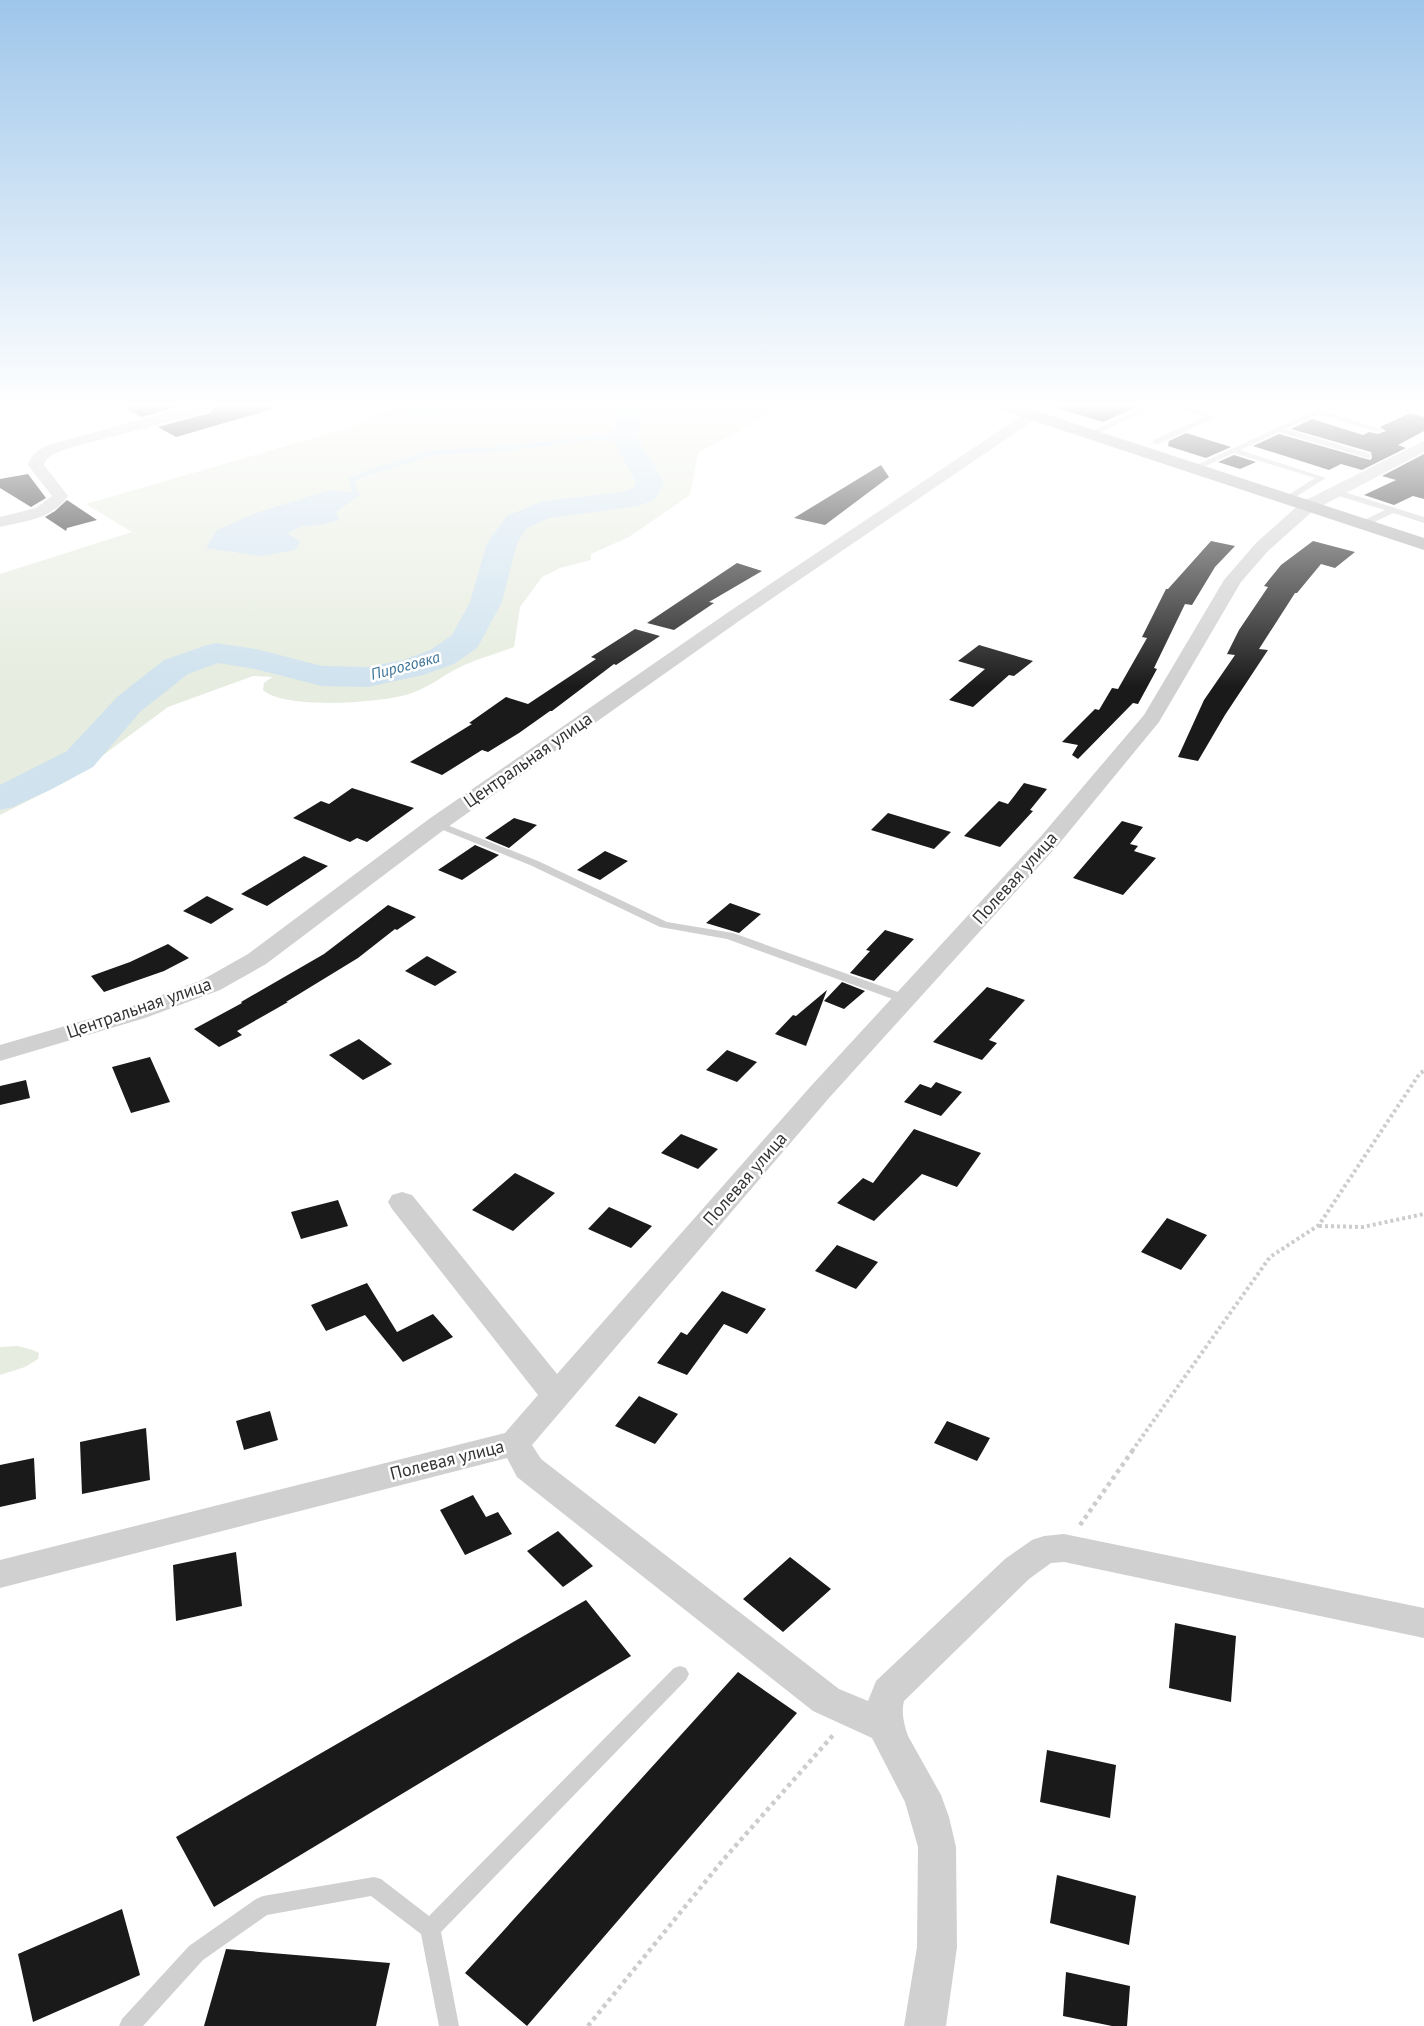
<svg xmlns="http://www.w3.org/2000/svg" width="1424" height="2026" viewBox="0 0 1424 2026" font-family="'PT Sans',sans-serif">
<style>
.green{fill:#e6ecdf}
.water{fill:#cfe2ee}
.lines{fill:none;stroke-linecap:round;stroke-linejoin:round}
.stream{stroke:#cfe2ee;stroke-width:5}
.river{fill:#cfe2ee;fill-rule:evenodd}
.building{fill:#1a1a1a}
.path-far1{stroke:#cdcdcd;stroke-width:4;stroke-dasharray:3 3;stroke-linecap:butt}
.path{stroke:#cdcdcd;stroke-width:4.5;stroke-dasharray:4 4;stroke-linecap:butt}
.lane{fill:#d0d0d0;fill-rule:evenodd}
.street{fill:#d0d0d0;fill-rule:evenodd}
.primary{fill:#ababab;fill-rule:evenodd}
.labels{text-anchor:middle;stroke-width:5;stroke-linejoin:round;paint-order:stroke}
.far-water-label{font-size:16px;font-style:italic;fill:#3f7597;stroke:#fff}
.street-label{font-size:18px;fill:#333;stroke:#fff}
</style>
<rect width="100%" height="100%" fill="#fff"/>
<path class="green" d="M398,403H789L698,453L690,495L629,537L591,554V560L560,568L542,577L520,607L514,647C496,654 477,659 460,667C442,676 428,688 409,694C380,703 285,710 263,690L264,683L272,677L253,676L168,707L71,779L0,815V574L132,532L86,504L355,426Z
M18,1346L33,1350L39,1353L38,1359L25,1367L0,1375V1347Z"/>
<path class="water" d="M464,403C442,420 415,427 394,404Z
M330,490L363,493L336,512L339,520L321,525L303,526L288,533L300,542L295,550L262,556L206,548L217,530L256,513Z"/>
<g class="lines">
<path class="stream" d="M355,491L351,480L367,473L433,453L520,447L596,437L614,439L624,436"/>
<path class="river" d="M613,403H639L642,422L637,436L664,483L654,500L638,506L549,518L527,528L517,543L502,602L481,641L477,648L454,664L423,675L368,687L322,686L255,669L218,663L188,674L141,711L93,767L50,790L13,807L0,810V785L67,751L117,697L164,660L204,646L216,643L256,649L322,666L368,667L403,660L430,650L452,635L470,602L487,543L507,516L543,501L623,492L633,488L636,483L611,436L616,422Z"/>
</g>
<path class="building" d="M115,403H193L141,417Z
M219,403H276V408L176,437L158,427L210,413Z
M1058,403H1146L1103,422L1057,408Z
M1410,413L1424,417V431L1398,445L1406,448L1362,470L1341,464L1329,470L1253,446L1279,434L1370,460L1372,458L1371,452L1291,429L1312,419L1363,435L1369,432L1378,434L1386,431L1380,427Z
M1186,433L1231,447L1206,458L1168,446L1169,441Z
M1424,454V499L1413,496L1394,505L1364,495L1396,480L1382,476Z
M1234,455L1256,462L1240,469L1218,462Z
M881,465L889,477L825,525L794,518Z
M28,474L46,498L31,507L0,488V479Z
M67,500L97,520L67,528L66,531L45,517L55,511Z
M1211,541L1235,546L1215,567L1192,605L1185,604L1154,668L1157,669L1138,704L1133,703L1078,759L1072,755L1078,745L1062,742L1095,709L1099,710L1112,688L1118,689L1147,638L1142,637L1166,589H1168Z
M1313,541L1355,552L1335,568L1321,564L1297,593H1295L1259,649L1268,650L1225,715L1198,761L1178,757L1204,700L1235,655L1227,654L1239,630L1268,587L1264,586L1281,565Z
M737,563L762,571L709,602L714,603L674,630L647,623Z
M635,629L660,636L616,665L614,664L552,711H550L519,733L488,752L482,750L442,775L410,762L472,724L469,723L506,697L528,704L596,659L591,657Z
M979,645L1033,661L1014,676L1009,675L973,707L949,700L985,669L958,661Z
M1024,783L1047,789L1030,810L1033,811L1000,847L964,836L999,801L1008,804Z
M352,788L414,808L367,842L357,838L350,842L293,818L321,801L329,804Z
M888,813L951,832L934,849L871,830Z
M514,818L537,825L509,848L485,838Z
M1122,821L1143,827L1130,844L1138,846L1134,851L1156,858L1123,895L1073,878Z
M475,845L499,855L462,880L438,870Z
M605,851L628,861L600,880L577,870Z
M304,856L328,866L267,906L241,894Z
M207,896L234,909L211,924L183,911Z
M730,903L761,914L739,933L706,923Z
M388,905L416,917L397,930L395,929L358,958L286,1002H288L237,1031L242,1035L219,1047L194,1029L242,1003L241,1002L324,954Z
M885,930L914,939L874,981L850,973L870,951L866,950Z
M168,944L189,958L164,971L104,992L91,976L130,962Z
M427,956L457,972L435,986L405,971Z
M842,982L865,991L844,1009L824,1001Z
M987,987L1025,1000L989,1040L997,1043L982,1060L933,1042Z
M827,990L806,1046L775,1034L793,1015L796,1016Z
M359,1039L392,1064L363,1080L329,1055Z
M727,1050L757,1062L737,1082L706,1070Z
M150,1057L170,1102L131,1113L112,1067Z
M26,1080L30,1098L0,1105V1086Z
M936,1082L962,1092L941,1116L904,1102L920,1084L931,1088Z
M914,1129L981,1153L957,1187L922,1174L874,1221L837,1203L863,1178L873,1183Z
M681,1134L718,1149L698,1169L661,1153Z
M515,1173L555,1193L513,1231L472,1210Z
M338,1200L348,1226L301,1239L291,1212Z
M609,1207L652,1226L631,1248L588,1229Z
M1167,1218L1207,1235L1181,1270L1141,1252Z
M837,1245L878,1262L856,1289L815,1271Z
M367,1283L397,1332L433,1314L453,1337L403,1362L365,1315L326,1331L311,1305Z
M722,1291L766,1309L747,1334L724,1324L687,1375L657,1363L681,1332L687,1335Z
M639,1396L678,1414L655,1444L615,1426Z
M270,1411L278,1440L244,1450L236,1421Z
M947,1421L990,1438L977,1461L934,1443Z
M146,1428L150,1480L82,1494L80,1442Z
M34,1458L36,1499L0,1507V1465Z
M473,1495L486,1517L498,1512L512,1534L465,1555L440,1510Z
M558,1531L593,1566L563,1587L527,1551Z
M236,1552L242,1606L176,1621L173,1565Z
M790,1557L831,1589L783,1632L743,1599Z
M586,1600L631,1656L214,1907L176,1837Z
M1175,1623L1236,1636L1231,1702L1169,1688Z
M738,1672L797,1713L527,2026L465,1973Z
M1047,1750L1116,1765L1110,1818L1040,1802Z
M1057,1875L1136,1896L1129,1945L1050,1923Z
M122,1909L140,1975L33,2022L18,1954Z
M226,1949L390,1963L376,2026H204Z
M1066,1972L1130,1986L1127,2026H1112L1063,2016Z"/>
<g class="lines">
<path class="path-far1" d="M1319,1226L1363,1227L1424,1214
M1132,1451L1270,1257L1319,1225L1420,1073L1424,1071"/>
<path class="path" d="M1080,1525L1133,1450
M588,2026L723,1860L834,1734"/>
<path class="lane" d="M1151,403H1161L1093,436L1086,434Z
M1164,403H1176L1216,417L1159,444H1153V440L1205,417Z
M1318,409L1384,430L1377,432L1319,414L1286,429L1370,454V458H1367L1279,432L1240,450L1326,478L1289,501L1282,499L1315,478L1234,453L1197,470L1190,468Z
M1332,490H1338L1424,517V523L1393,513L1366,526H1360V522L1385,510L1332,494Z
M437,821L538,861L667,922L733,933L909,996L911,999L905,1003L901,1002L727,939L660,927L530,865L433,826L432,824L433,822Z
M680,1666L686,1668L689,1674L686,1680L441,1932L459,2026H439L421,1934L371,1896L267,1915L203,1960L143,2026H119L122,2019L189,1946L256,1899L263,1896L374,1877L381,1879L429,1916L674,1668Z"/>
<path class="street" d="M201,403H217L210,411L69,448C60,452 47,454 44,465L68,496C52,519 26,521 0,527V517L36,508L52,496L28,465C33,450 45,446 59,442Z
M1032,411L1037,412L1039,415L1037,418L739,621L445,829L266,964L220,990L145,1018L0,1061V1045L127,1008L202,980L248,954L429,819L727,613L1027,412Z
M1424,441V452L1314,510L1268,551L1241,582L1159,722L1058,845L829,1098L532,1445L541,1459L839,1689L868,1701L876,1681L1005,1559L1032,1540L1044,1536L1064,1534L1424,1608V1638L1064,1562L1051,1563L1029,1579L904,1701C901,1712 904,1725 908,1736L941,1795L949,1817L956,1847L957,1947L946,2026H904L917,1947L918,1847L905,1802L872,1738L813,1711L517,1477L507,1458L0,1588V1560L505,1433L538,1395L392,1209L388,1202L392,1195L402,1192L412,1195L557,1374L811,1086L1042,835L1144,715L1224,580L1256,543L1302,502Z"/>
<path class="primary" d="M987,403H1012L1424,538V550L989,406Z"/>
</g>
<linearGradient id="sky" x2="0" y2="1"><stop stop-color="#9ec6ea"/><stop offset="0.59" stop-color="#fff"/><stop offset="1" stop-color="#fff" stop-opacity="0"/></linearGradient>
<rect width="1424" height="687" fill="url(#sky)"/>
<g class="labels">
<g class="far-water-label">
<text transform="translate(405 665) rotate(-15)" y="6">Пироговка</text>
</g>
<g class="street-label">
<text transform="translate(528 760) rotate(-35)" y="6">Центральная улица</text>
<text transform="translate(1015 878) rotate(-48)" y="6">Полевая улица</text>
<text transform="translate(139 1008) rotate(-19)" y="6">Центральная улица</text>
<text transform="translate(745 1179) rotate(-49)" y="6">Полевая улица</text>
<text transform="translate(447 1460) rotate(-14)" y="6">Полевая улица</text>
</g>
</g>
</svg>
